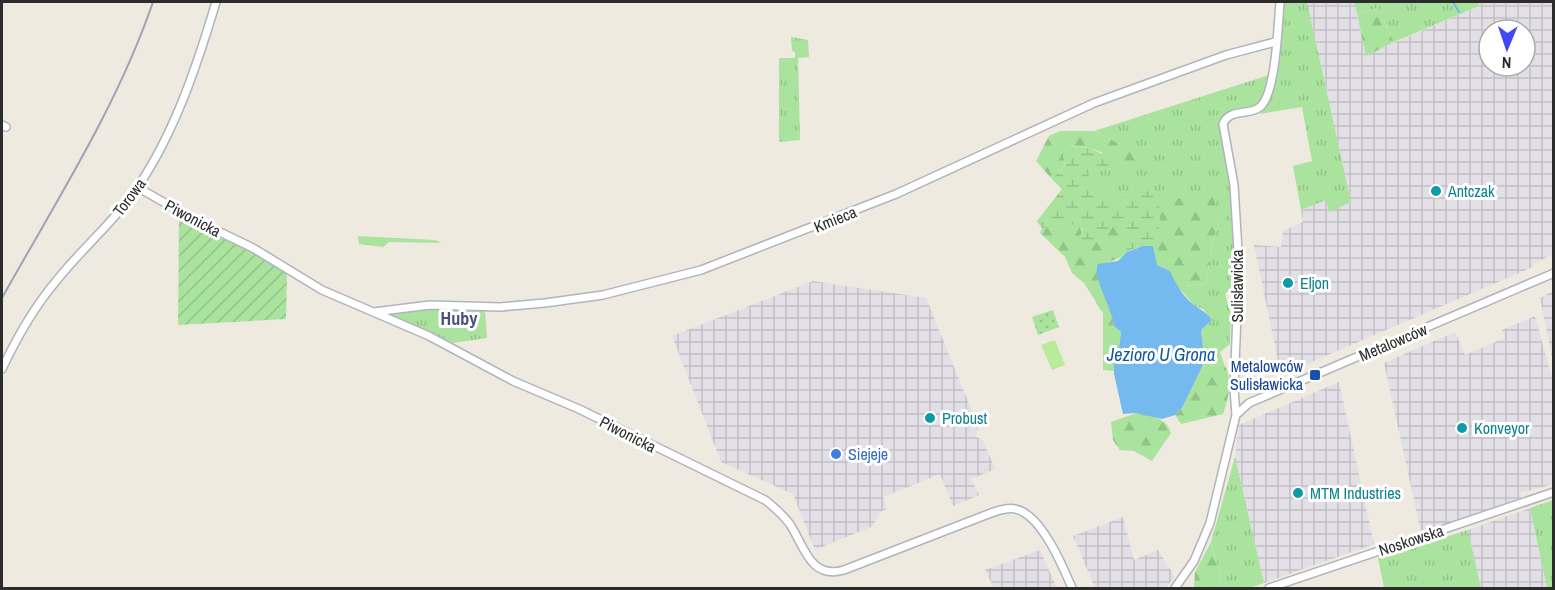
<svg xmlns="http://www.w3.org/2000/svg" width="1555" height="590" viewBox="0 0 1555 590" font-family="'Archivo Narrow',sans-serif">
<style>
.industrial{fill:url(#industrial-grid);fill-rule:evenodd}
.grass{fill:url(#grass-tufts)}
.forest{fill:url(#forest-firs)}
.wetland{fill:url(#wetland-marsh)}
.park{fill:url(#park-dots)}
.garden{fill:url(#garden-furrows)}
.pitch{fill:#bbea99}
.water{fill:#74baee}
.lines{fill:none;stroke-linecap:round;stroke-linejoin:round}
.stream{stroke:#74baee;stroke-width:2}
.minor-casing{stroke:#b2b3bf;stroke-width:10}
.minor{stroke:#fff;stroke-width:7}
.rail{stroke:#a2a1b6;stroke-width:2}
.culture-dot{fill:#0f9aa8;stroke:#fff;stroke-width:2}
.transit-dot{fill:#1a4fb4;stroke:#fff;stroke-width:2}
.shop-dot{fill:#3f7fe0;stroke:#fff;stroke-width:2}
.labels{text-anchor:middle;stroke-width:6;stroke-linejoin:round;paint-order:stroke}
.culture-label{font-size:16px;fill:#0d838f;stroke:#fff;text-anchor:start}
.street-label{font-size:16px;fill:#2c2c2c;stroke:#fff}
.transit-label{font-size:16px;fill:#164399;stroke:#fff;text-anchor:end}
.shop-label{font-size:16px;fill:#366cbe;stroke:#fff;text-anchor:start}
.neighbourhood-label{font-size:18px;font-weight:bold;fill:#4d4e7d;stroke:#fff}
.water-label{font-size:18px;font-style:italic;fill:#0f569e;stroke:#fff}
</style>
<defs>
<pattern id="industrial-grid" width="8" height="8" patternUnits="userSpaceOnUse" patternTransform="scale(1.5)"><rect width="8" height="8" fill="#e2dfe6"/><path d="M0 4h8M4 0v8" fill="none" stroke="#c2c0c5"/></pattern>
<pattern id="grass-tufts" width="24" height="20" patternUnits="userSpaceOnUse" patternTransform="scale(1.5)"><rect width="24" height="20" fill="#aae39d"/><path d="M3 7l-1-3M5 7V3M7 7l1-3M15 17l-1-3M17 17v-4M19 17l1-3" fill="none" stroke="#92c387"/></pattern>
<pattern id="forest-firs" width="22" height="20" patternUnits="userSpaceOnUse" patternTransform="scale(1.5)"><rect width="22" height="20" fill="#aae39d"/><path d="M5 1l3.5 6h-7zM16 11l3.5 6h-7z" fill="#92c387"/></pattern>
<pattern id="wetland-marsh" width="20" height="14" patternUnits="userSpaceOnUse" patternTransform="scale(1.5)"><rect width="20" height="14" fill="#aae39d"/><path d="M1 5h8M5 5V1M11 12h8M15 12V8" fill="none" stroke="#92c387"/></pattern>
<pattern id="park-dots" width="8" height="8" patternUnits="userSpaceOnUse" patternTransform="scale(1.5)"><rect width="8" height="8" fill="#aae39d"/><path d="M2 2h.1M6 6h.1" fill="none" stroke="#92c387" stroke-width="1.8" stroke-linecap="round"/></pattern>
<pattern id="garden-furrows" width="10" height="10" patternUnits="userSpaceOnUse" patternTransform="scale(1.5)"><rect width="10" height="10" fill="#aae39d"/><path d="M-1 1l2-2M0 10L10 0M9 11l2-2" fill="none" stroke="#92c387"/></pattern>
</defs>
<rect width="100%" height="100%" fill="#eeeadf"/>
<path class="industrial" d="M1307,2H1354L1366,55L1479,6L1478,2H1553V254L1533,264V267L1281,375L1254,245L1281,247L1283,231L1303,222L1301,210L1326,199L1329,211L1351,202ZM1489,30H1525V66H1489Z
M813,281L926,298L978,426L976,437L983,440L995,469L971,479L979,495L953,506L940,474L883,497L887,509L880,512L873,526L815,550L793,494L721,462L672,336Z
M1553,291V362L1540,298Z
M1535,316L1553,382V484L1520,493L1521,498L1421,532L1384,363L1455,332L1465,355L1505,338L1502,330Z
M1339,382L1374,544L1264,583L1235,457L1239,425Z
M1530,508L1547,588H1481L1468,530Z
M1123,517L1134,560L1158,550L1175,577L1165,588H1095L1073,536Z
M1040,550L1057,588H994L985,570Z"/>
<path class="grass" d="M1284,2H1307L1351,202L1329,212L1326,200L1301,210L1293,166L1312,161L1302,107L1260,114L1271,94L1276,78Z
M1354,2H1478L1479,6L1394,42L1378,8L1357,14Z
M791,37L808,40L809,57L798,58L800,140L779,142V58H795V52L792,51Z
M1269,75L1267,91L1259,104L1227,113L1220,121L1230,179L1236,276L1235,284L1225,294L1231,314L1230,344L1220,352L1224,364L1202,367L1204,356L1201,330L1212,320L1203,309L1195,306L1178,287L1206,283L1213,240L1220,220L1154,235L1153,246L1125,242L1082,229L1042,228L1037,221L1058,198L1062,189L1052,179L1120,144L1094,131Z
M358,236L435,240L442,243L389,242L383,247L359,244Z
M420,308L485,310L487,338L453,343L389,315L390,312Z
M1235,457L1264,583L1249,588H1223L1211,542Z
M1553,500V588H1547L1530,508Z
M1468,530L1481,588H1384L1378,558Z"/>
<path class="forest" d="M1378,8L1394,42L1366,56L1357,14Z
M1060,131H1094L1120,144L1132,145L1137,152L1135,164L1112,166V159C1100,149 1084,146 1069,146L1063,153L1065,166L1052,179L1036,161L1049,136Z
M1211,191L1220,220L1213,240L1206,283L1178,287L1166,269L1157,265C1153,253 1150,240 1159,230V203Z
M1077,223L1083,234L1104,231L1116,225L1121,228L1125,242L1122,257L1096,267L1111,310L1114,326L1121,332L1119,347L1114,353V371L1103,370V313L1084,283L1072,273L1065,257L1040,233L1042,228L1059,229Z
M1224,364C1233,379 1229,397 1223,414L1181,424L1175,415L1182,408L1202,367Z
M1136,413C1150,415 1167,418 1171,433L1152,461L1134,451L1120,450L1113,440L1111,422Z
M1211,542L1223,588H1194L1195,572Z"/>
<path class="wetland" d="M1069,146L1090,148L1112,159L1111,170L1095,169L1086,178C1092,185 1102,198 1112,198C1134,199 1161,172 1160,220C1160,230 1154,236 1153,246C1141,246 1130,248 1122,257C1124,246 1128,232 1116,225L1105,230C1100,242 1096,244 1085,247L1079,241L1082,229L1077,223L1059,229L1042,228L1037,221L1062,189L1052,179L1065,166L1063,153Z"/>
<path class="park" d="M1053,310L1059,327L1038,335L1032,317Z"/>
<path class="garden" d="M179,219L250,251L287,274L286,319L178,325Z"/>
<path class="pitch" d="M1055,340L1065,365L1052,370L1041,345Z"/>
<path class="water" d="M1143,246H1153L1157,265L1170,271C1175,283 1185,300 1197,307C1203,311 1207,313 1212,320L1201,330L1204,356L1202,367L1182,408L1175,415L1162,419L1136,413L1123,414L1114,374V353L1119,347L1121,332L1114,326C1113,310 1091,275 1098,264L1118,261L1127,252Z"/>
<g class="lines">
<path class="stream" d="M1453,2L1459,12"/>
<defs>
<path id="minor" d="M2,125L6,127
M137,187L193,219L253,248L322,290L429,336L513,381L579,409L765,500C774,507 782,514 789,523C804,544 809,580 844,570L991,513C1002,509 1013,506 1023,512C1045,524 1063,567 1072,588
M374,312L430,305L500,307L545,303L603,295L701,270L896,194L1094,103L1226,55L1275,42
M2,369C17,337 34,307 57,280C80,251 108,227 130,198C172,141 196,69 216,2
M1236,415L1249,403L1554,273
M1175,588L1194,561L1210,523L1236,415L1234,388L1239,267L1234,185L1223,124C1229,108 1249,116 1260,107C1276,94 1278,24 1280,2
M1269,588L1554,492"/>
</defs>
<use href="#minor" class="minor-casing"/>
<use href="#minor" class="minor"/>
<path class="rail" d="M2,298C56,201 117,107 153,2"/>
</g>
<g class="culture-dot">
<circle cx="1436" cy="191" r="6"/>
<circle cx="1288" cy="283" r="6"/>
<circle cx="930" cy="418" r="6"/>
<circle cx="1462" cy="428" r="6"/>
<circle cx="1298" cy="493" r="6"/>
</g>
<rect class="transit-dot" x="1309" y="369" width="12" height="12" rx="3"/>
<circle class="shop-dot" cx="836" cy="454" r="6"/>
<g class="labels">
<g class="culture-label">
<text x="1448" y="197">Antczak</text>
<text x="1300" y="289">Eljon</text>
<text x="942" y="424">Probust</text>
<text x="1474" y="434">Konveyor</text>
<text x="1310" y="499">MTM Industries</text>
</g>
<g class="street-label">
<text transform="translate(129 197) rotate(-53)" y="6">Torowa</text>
<text transform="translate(193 218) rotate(28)" y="6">Piwonicka</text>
<text transform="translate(835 219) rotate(-22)" y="6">Kmieca</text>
<text transform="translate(1237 286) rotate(-90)" y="6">Sulisławicka</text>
<text transform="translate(1393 342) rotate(-23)" y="6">Metalowców</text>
<text transform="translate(628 434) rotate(27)" y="6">Piwonicka</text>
<text transform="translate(1411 540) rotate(-18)" y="6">Noskowska</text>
</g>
<g class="transit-label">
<text x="1303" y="372">Metalowców<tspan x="1303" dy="18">Sulisławicka</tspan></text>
</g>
<g class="shop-label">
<text x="848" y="460">Siejeje</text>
</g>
<g class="neighbourhood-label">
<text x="459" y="325">Huby</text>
</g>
<g class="water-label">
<text x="1161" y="361">Jezioro U Grona</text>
</g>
</g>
<rect width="1555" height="590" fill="none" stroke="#2c2c2c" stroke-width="6"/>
<g transform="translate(1507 48) rotate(182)"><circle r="28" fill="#ffffff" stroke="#ababab" stroke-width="1.5"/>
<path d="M0-4.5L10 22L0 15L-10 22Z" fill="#4247f8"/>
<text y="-9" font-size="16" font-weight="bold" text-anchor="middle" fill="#2c2c2c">N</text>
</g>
</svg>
